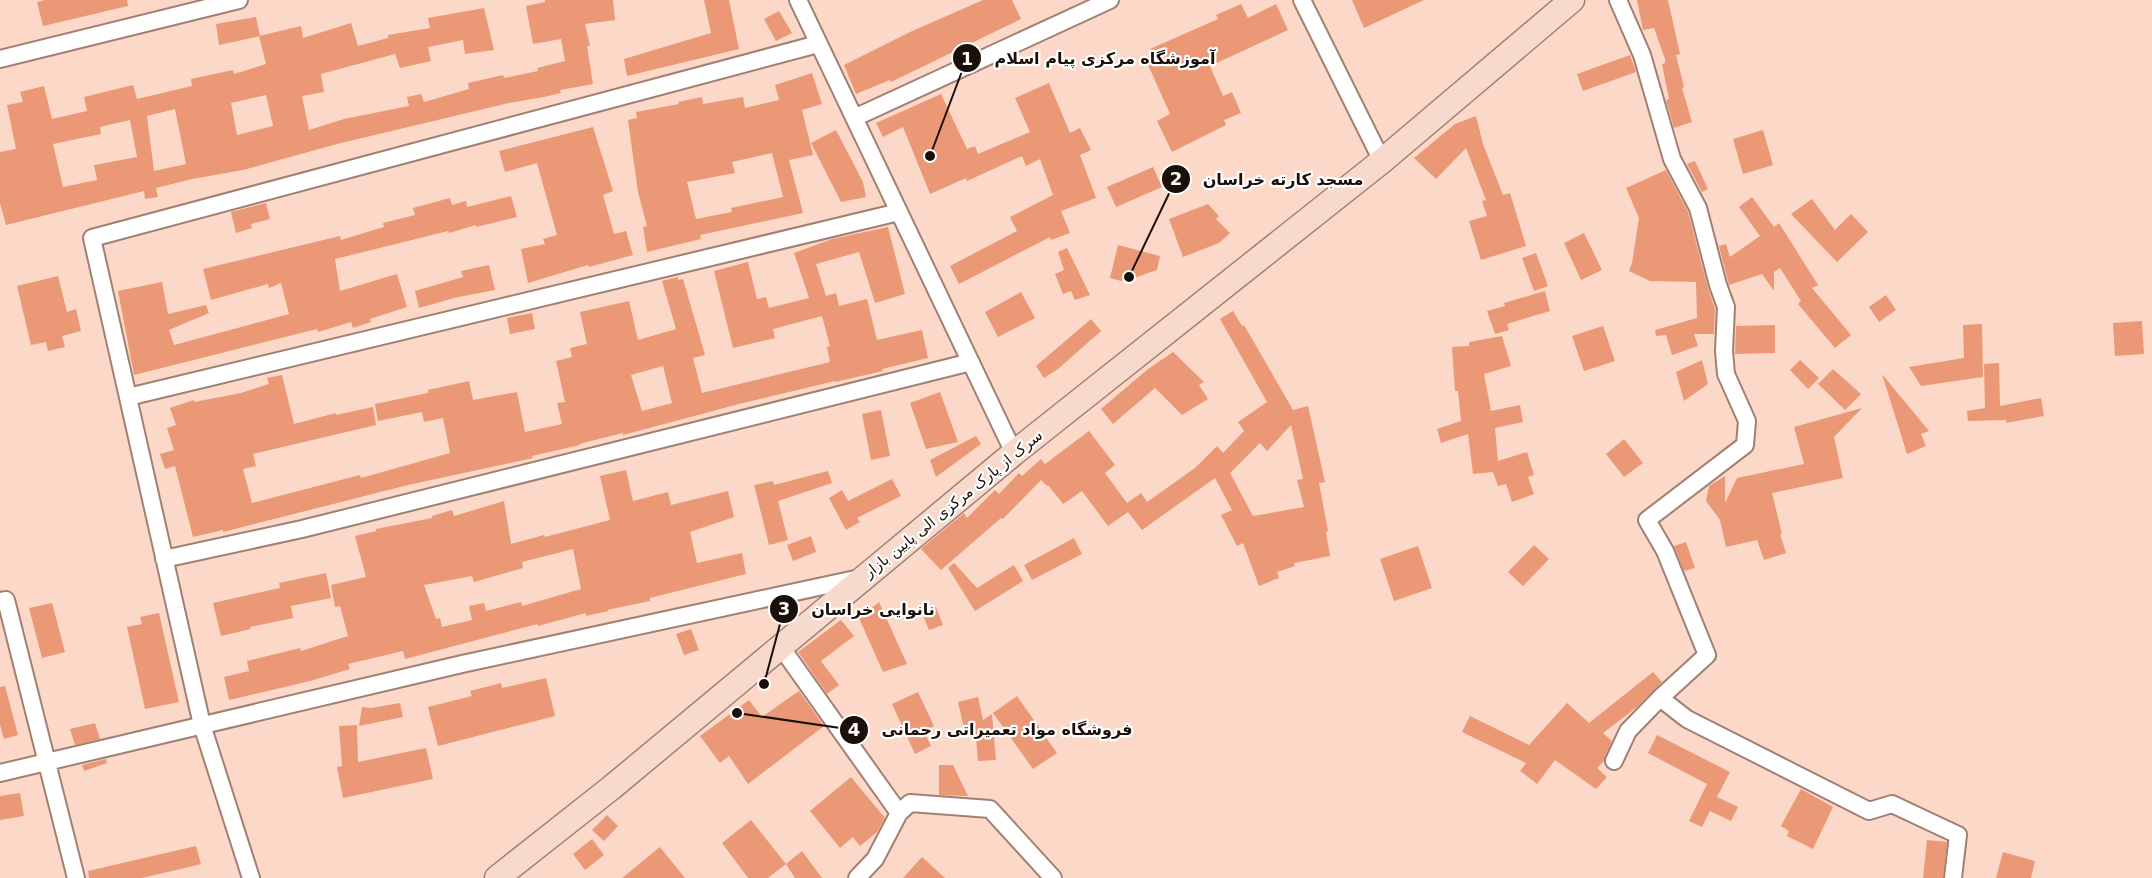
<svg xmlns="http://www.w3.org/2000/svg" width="2152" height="878" viewBox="0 0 2152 878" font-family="'DejaVu Sans',Cairo,sans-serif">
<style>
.building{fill:#ea9875;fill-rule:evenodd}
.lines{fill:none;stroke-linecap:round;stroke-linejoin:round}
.minor-casing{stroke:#a18073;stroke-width:20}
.secondary-casing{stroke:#a18073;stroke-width:27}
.minor{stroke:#fff;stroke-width:16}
.secondary{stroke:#f8dacd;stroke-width:24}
.labels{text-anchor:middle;stroke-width:4.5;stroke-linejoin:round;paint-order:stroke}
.street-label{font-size:15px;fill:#1b0f0a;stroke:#fff}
.leader{fill:none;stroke:#1b0f0a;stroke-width:2}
.callout-dot{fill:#1b0f0a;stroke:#fff;stroke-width:2}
.mark-label{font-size:18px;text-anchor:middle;font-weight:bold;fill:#fff}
.callout-label{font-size:16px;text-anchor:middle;font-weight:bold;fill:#1b0f0a;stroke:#fff;stroke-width:4.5;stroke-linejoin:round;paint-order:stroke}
</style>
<rect width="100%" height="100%" fill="#fcd8c9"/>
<path class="building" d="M45,0H127L128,6L43,26L37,2Z
M545,0H613L615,20L585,24L590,46H587L593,84L560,90L561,93L544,97L509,103L337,144L243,170L192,179L156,188L158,197L145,199L144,191L6,225L0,203V152L16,149L7,105L23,102L20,92L44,86L52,119L87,111L84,97L133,85L137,99L192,86L191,79L233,70L234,74L266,64L259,36L301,26L303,38L351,23L358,46L388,38V35L430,28L428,18L484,8L494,50L465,54L463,40L428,47L431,61L400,68L395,54L321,74L324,92L302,96L309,130L344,119L409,106L407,97L421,94L424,102L469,89L468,83L503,75L504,78L538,71L537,68L565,61L561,39L533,44L526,6L545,2ZM266,95L273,126L237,135L231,103ZM175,109L186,164L154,171L147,116ZM130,120L137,157L94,165L97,180L63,187L53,144L101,134L100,127Z
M704,0H729L739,49L627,76L624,59L711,33Z
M983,0H1012L1021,19L891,82L890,80L856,94L844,65L910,32Z
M1352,0H1424L1364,28Z
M1637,0H1668L1680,54L1676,55L1684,87L1682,88L1692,122L1674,128L1666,100L1669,99L1662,64L1665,63V59L1654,28L1643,30Z
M1241,4L1248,18L1276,4L1288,30L1210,66L1223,96L1232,92L1241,113L1224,120L1226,125L1172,152L1157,121L1170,114L1145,58L1153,55L1150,49L1218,19L1216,15Z
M779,11L792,33L776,41L764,19Z
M256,17L260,36L219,45L216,24Z
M1630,55L1636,72L1583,91L1577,74Z
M812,73L822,104L802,110L813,155L789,160L803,213L700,235L701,239L647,252L643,227L647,226L638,192L628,120L637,118L636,112L679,104L678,102L702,97L703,104L743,97L745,108L779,100L775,85ZM772,153L783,197L731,208L732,212L696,219L687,182L735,173L732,162Z
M1049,83L1070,133L1080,128L1091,150L1080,155L1096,198L1061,211L1070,233L1051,240L1050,237L959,284L950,266L1017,231L1010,217L1053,195L1040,159L1026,166L1022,156L967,181L966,178L930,194L903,127L883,137L876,123L941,94L967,149L975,146L978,154L1030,132L1015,98Z
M1476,116L1483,144L1503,195L1510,193L1526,246L1481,260L1469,221L1487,216L1482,201L1486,200L1466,148L1436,179L1414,158L1455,124Z
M593,127L613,191L603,195L614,234L626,231L633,255L589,267L588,265L528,283L521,249L545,244L543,239L557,235L537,163L505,172L499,151Z
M836,130L863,182L866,197L841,202L811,143Z
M1763,130L1773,165L1743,174L1733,139Z
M1695,161L1708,189L1702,192L1687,164Z
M1153,167L1162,187L1116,207L1107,187Z
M1666,170L1688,212L1708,288L1715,309L1714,334H1694L1698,346L1672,355L1666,335L1656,336L1655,330L1697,318L1696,282L1650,281L1629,271L1632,263L1639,218L1626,188Z
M511,196L517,217L476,227V225L449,233L448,231L335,259L340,291L397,274L407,307L370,319L371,322L353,328L351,322L318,332L317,329L134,375L118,291L162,282L168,314L206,305L209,313L169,330L174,345L289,314L281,283L269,288L268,284L211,300L203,269L340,236L341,240L384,227L383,223L415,215L413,208L450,198L452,205L466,201L467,207Z
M1752,197L1774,227L1779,223L1818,285L1812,288L1851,335L1835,348L1798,304L1801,301L1780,268L1774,272V291L1762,274L1729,285L1719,246L1726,244L1730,257L1760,236L1739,207Z
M1812,199L1835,230L1851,214L1868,232L1837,262L1791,214Z
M266,203L270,219L251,224L252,228L236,233L231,212Z
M1208,204L1219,216L1216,219L1230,233L1219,243L1183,257L1169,219Z
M888,227L905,294L875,303L859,252L816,264L826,296L836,293L839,306L867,299L877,340L922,330L928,358L882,369L883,371L835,382V381L739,404L623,435V433L579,444L580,445L532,456L533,458L408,485L223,532V530L193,537L175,466L165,469L160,454L174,450L167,428L176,425L170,408L194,400V402L241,393L269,384L267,378L282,375L294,424L336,413V415L373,407L376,425L253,454L256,466L243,469L252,503L360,475L361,478L450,453L443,418L424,422L422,412L378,421L375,404L428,393V390L469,381L473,400L517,392L525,432L562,424L557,403L565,402L556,361L572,357L570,348L587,344L580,312L629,301L638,340L676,329L662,281L678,277V280L683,279L705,355L693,358L702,393L830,362L827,347L830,346L822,316L773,329L775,338L733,348L714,271L748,262L757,299L766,297L769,308L809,298L794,253L832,239ZM663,366L672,403L642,411L631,375Z
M1584,233L1602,270L1581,280L1564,243Z
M1118,245L1160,256L1157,270L1131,279L1129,276L1121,281L1110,278Z
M1067,248L1090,295L1075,300L1071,291L1063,294L1055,274L1064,270L1058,252Z
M1536,253L1548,286L1534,291L1522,258Z
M489,265L495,290L454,298L419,308L415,291L463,277L461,271Z
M58,276L67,312L76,309L81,331L62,336L65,347L48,351L46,342L31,345L17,286Z
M1545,291L1550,311L1507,324L1509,330L1495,334L1487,311L1505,306L1504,303Z
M1021,292L1035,318L998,337L985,312Z
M1886,295L1896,310L1879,322L1869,307Z
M1233,311L1242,326L1244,325L1293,410L1308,406L1325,482L1319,483L1328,531L1326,532L1330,556L1294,563L1295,566L1277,572L1279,578L1259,586L1243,543L1237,546L1221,515L1232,510L1215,478L1142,530L1128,512L1108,526L1082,491L1063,504L1048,485L1047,486L1041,480L1003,519L1001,518L941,570L921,549L964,513L967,518L995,490L999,494L1019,473L1022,476L1041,459L1045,464L1089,431L1115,465L1105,473L1127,503L1141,493L1147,502L1195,468L1217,446L1223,453L1244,431L1238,422L1267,402L1220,319ZM1291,425L1303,479L1297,480L1304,507L1253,516L1230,473L1260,443L1267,451Z
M532,313L535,329L510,334L507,318Z
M1091,319L1101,331L1058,369L1044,378L1036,366Z
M2142,321L2144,354L2115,356L2113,323Z
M1982,324L1983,377L1921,386L1909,367L1964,358L1963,325Z
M1775,325V353L1735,354L1736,326Z
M1603,326L1615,361L1584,371L1572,336Z
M1502,336L1511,366L1484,374L1491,411L1520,405L1523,422L1495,428L1498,461L1527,452L1534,475L1528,477L1534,494L1512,502L1506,484L1498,486L1493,472L1473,474L1468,434L1441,443L1437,429L1461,421L1458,391H1455L1452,347L1469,346V342Z
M1173,352L1204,382L1199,385L1208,399L1182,415L1155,388L1113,424L1101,409L1148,369Z
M1702,360L1708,384L1684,401L1676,372Z
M1800,360L1819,378L1808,389L1790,370Z
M1999,363L2000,406L2041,398L2044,416L2006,423V420L1968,421L1967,411L1985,408L1984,364Z
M1833,369L1861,394L1845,410L1818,384Z
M1882,374L1929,431L1921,434L1926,446L1907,454Z
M940,392L958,442L926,449L910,403Z
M1862,408L1834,437L1843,478L1772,493L1782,534H1780L1786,553L1764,560L1757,540L1726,547L1720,520L1706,501L1709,486L1725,476V503L1737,478L1804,464L1794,427Z
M881,410L890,456L871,460L862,414Z
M976,436L981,444L936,477L930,460Z
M1624,439L1643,463L1624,477L1606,454Z
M626,470L633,501L668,492L671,505L728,491L734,517L690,532L697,563L742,553L746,574L650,598V601L607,610L608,611L586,616V613L538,626L537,624L405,659L403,651L348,664L350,669L310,681L229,700L224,677L249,671L247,661L300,648L301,651L348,636L340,606L335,607L331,585L366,577L355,536L376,531V529L432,518V516L452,510L454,516L504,501L511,544L544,535L545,537L610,520L600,476ZM573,549L581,589L522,606L521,602L486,611L484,603L469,606L472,620L442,627L440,618L436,619L424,585L472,576L474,582L523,568L522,562Z
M828,471L832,483L778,501L788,540L769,545L754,485L773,481L774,485Z
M892,479L901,496L857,518L860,522L846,530L829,498L842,490L848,501Z
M811,536L816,552L793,561L787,545Z
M1074,538L1082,554L1032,580L1024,565Z
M1686,542L1695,568L1684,571L1674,546Z
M1534,545L1549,559L1523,586L1508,572Z
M1418,546L1432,588L1394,601L1380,559Z
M954,563L977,588L1014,565L1023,581L975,611L948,568Z
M326,573L331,598L291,606L293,618L250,627L251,629L221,636L213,603L280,588L279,583Z
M879,602L907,664L883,672L859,618Z
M52,603L65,652L42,658L29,608Z
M936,607L943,625L929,630L922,613Z
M159,613L179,702L145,709L127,627L142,624L140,617Z
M841,620L854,636L821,661L839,685L827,694L798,652Z
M691,629L699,650L684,655L676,634Z
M1653,672L1662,682L1637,707L1603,733L1612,741L1604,761L1597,768L1607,777L1596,789L1555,760L1537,784L1520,771L1526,763L1462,732L1470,716L1529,745L1567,703L1589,723Z
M546,678L555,716L438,746L428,707L472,696L470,691L501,683L502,688Z
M5,686L18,735L4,739L0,725V687Z
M799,691L824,726L748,784L729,756L720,763L700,736L749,700L762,717Z
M918,692L934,726L924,731L931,746L915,754L892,704Z
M1017,696L1057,753L1033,769L993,713Z
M978,697L983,720L992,714L996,760L978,761L975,726L977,725L964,728L958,702Z
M400,703L403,717L359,726L362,707L371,708Z
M95,723L100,739L75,745L70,729Z
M357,725L358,762L426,748L433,779L343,798L337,767L342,766L339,726Z
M1657,735L1730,772L1717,797L1738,807L1731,821L1710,811L1702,827L1689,821L1707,784L1648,753Z
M106,759L107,763L84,771L82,765Z
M939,765H953L968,796L939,795Z
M851,777L885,818L877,832L860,846L853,837L840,848L810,811Z
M1801,789L1833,807L1813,849L1787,836L1789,831L1781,826Z
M20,793L24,816L0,820V796Z
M607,815L618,826L604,841L592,830Z
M751,820L786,864L768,878H748L722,843Z
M592,839L604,855L585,870L573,854Z
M1927,840L1947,842L1943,878H1923Z
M196,846L201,864L185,868L142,878H89L88,871Z
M660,847L685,878H622Z
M802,851L822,878H795L786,864Z
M2003,852L2035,861L2031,878H1996Z
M922,857L945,878H903Z"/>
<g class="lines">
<defs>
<path id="minor" d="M798,0L1014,453
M1302,0L1382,161
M0,59L239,0
M854,118L1110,0
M128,397L899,212
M164,559L302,529L971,362
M0,601L6,600L76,878
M781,647L899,813
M1660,698L1687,719L1869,811L1892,804L1958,835L1953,878
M1614,761L1628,731L1660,698L1707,655L1665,551L1647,520L1745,445L1747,421L1726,374L1724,351L1726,307L1718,285L1698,208L1672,159L1642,55L1618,0
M0,773L462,664L860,578
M251,878L202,725L92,238L818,44
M857,878L875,859L899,813L910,803L990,809L1053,878"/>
<path id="secondary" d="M497,878L611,788L1014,453L1382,161L1572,0"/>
</defs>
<use href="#minor" class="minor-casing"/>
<use href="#secondary" class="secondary-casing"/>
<use href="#minor" class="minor"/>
<use href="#secondary" class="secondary"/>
</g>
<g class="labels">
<g class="street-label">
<text transform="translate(953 504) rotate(-39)" y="5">سرک از پارک مرکزی الی پایین بازار</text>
</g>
</g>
<path class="leader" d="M930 156L967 58M1129 277L1176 179M764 684L784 609M737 713L854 730"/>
<g class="callout-dot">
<circle cx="930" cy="156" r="6"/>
<circle cx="1129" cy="277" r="6"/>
<circle cx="764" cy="684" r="6"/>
<circle cx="737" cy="713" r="6"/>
<circle cx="967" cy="58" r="15"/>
<circle cx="1176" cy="179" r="15"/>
<circle cx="784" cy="609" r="15"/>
<circle cx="854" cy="730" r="15"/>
</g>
<g class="mark-label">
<text x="967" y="65">1</text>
<text x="1176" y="185">2</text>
<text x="784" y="615">3</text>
<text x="854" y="736">4</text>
</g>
<g class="callout-label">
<text x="1105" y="64">آموزشگاه مرکزی پیام اسلام</text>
<text x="1283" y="185">مسجد کارته خراسان</text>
<text x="873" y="615">نانوایی خراسان</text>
<text x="1007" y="735">فروشگاه مواد تعمیراتی رحمانی</text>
</g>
</svg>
